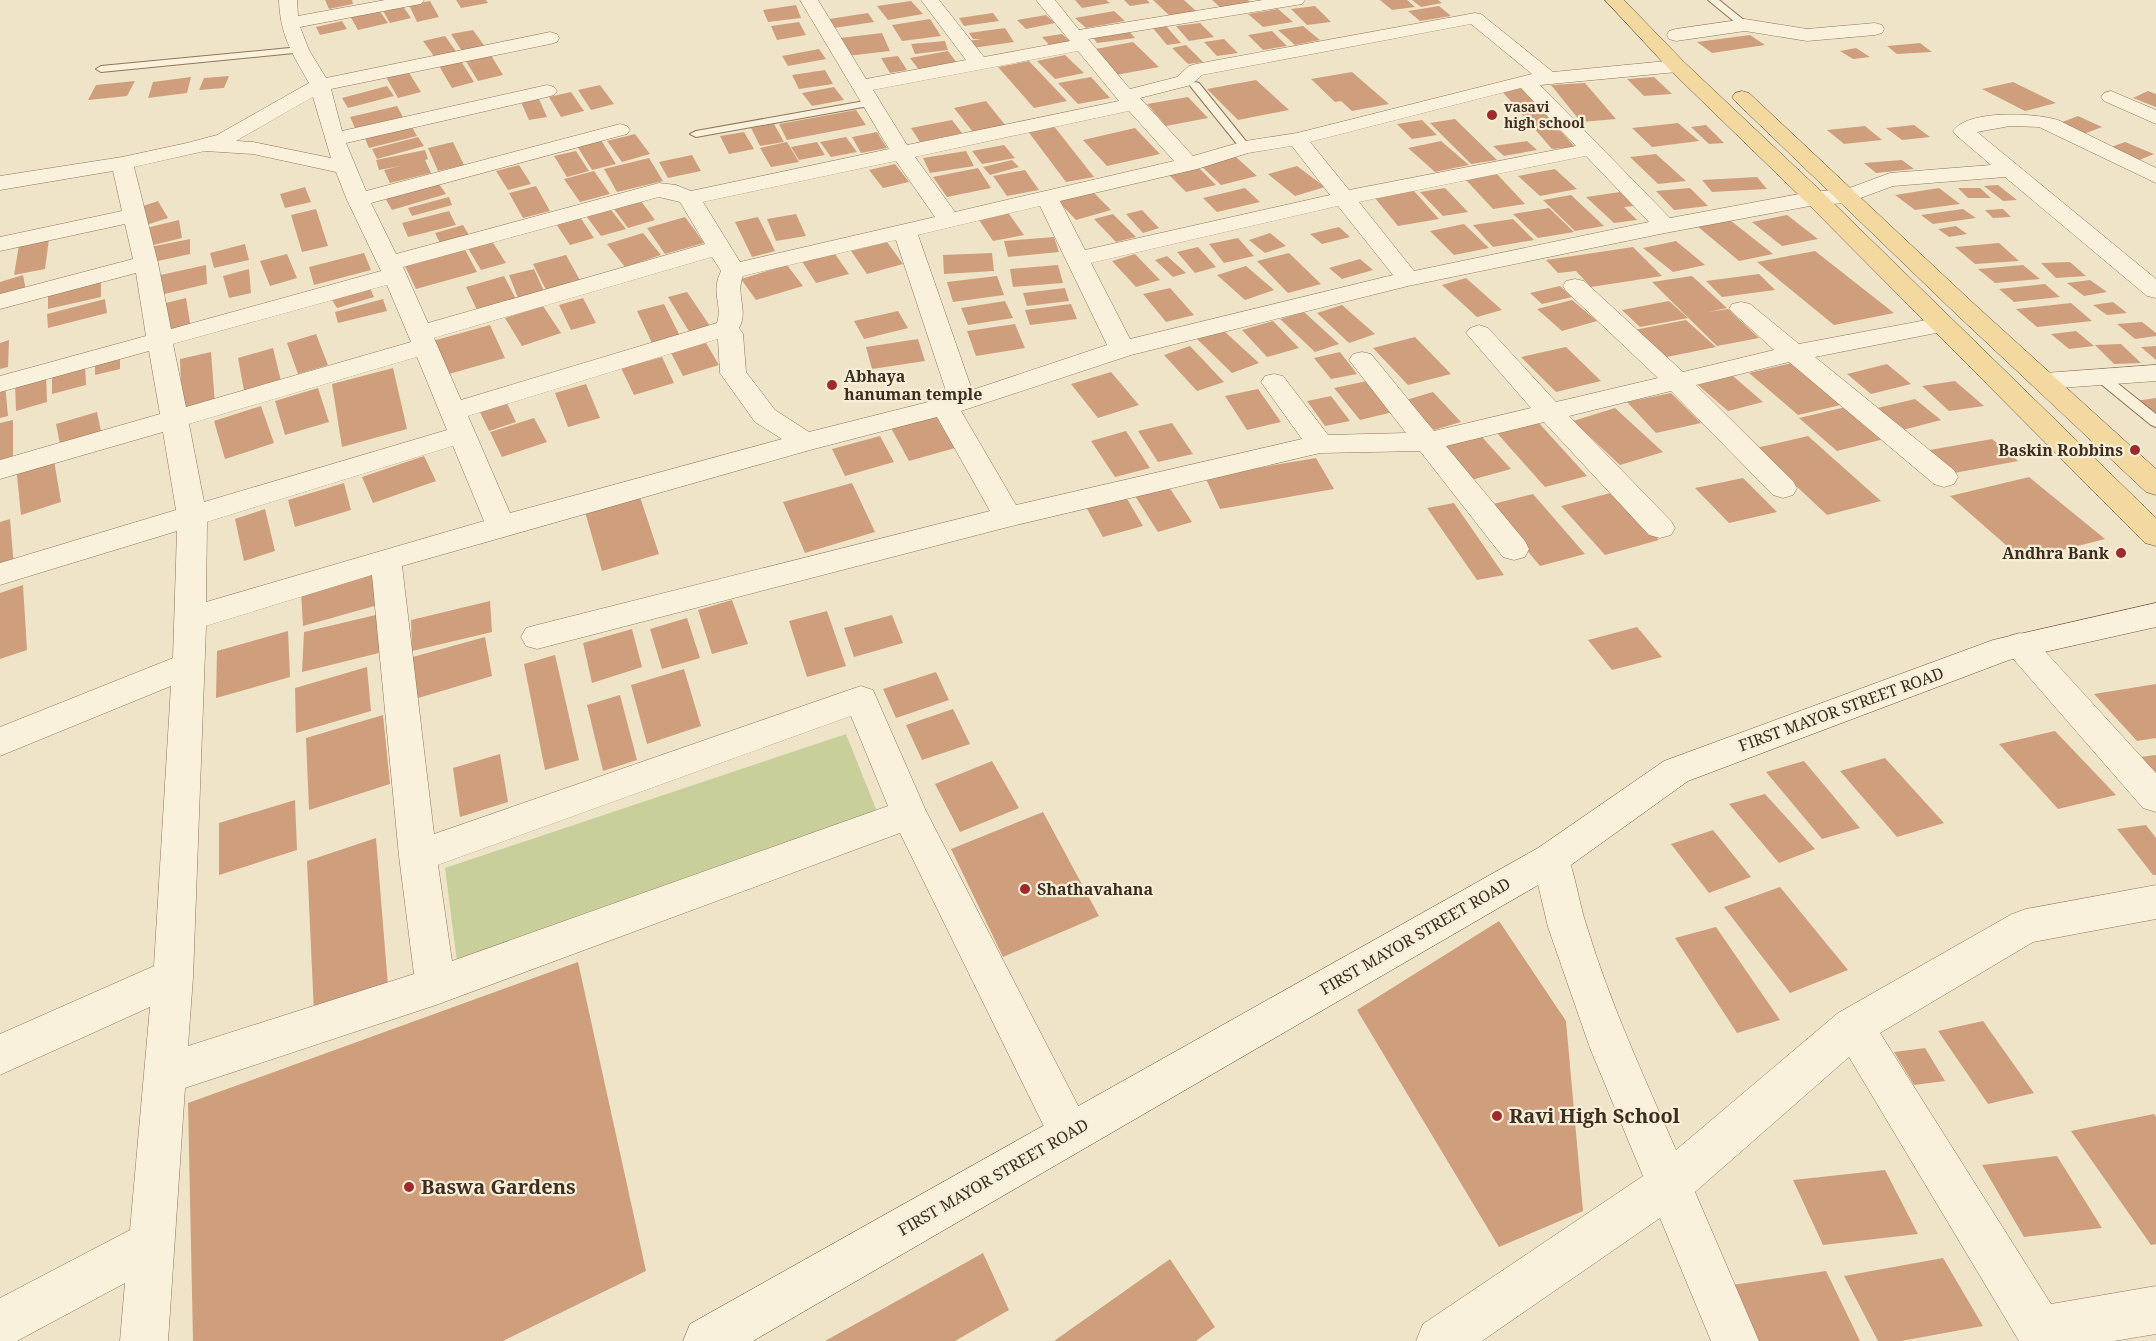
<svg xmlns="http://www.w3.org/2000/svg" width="2156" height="1341" viewBox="0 0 2156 1341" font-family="'Noto Serif',serif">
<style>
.green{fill:#c9cf9b}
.building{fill:#cf9f7d}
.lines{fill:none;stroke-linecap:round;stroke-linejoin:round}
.lane-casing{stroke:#8d765c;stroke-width:2}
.street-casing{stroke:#8d765c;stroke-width:1}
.secondary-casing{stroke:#6f573f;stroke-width:1}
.primary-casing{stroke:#5b4430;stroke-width:1}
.lane{fill:#faf1dc;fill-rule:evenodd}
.street{fill:#faf1dc;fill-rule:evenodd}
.secondary{fill:#faf1dc;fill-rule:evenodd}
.primary{fill:#f3d9a0;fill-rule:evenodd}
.poi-dot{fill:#9e2a2b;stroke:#f7eed8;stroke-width:2}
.labels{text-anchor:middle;stroke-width:4.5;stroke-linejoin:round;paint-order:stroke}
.far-poi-label{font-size:14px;font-weight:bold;fill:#3d2e20;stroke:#f7eed8;text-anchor:start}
.poi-label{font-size:16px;font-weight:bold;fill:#3d2e20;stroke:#f7eed8;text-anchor:start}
.street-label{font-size:16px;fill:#3d2e20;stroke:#f7eed8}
.near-poi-label{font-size:20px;font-weight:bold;fill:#3d2e20;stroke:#f7eed8;text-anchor:start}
</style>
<rect width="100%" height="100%" fill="#f0e4c8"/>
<path class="green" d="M846,734L878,814L457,962L445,868Z"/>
<path class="building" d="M325,0H352L353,4L329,9Z
M456,0H486L488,3L461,8Z
M1075,0H1106L1110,3L1082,8Z
M1124,0H1147L1150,3L1130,6Z
M1153,0H1184L1197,12L1171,17Z
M1212,0H1248L1251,3L1221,8Z
M1380,0H1407L1415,7L1392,10Z
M1412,0H1438L1442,3L1421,7Z
M430,1L439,17L417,22L409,5Z
M911,1L923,14L888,20L877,6Z
M402,5L411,18L390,23L382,9Z
M796,5L801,18L768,22L763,10Z
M1315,6L1331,22L1307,25L1291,9Z
M1439,6L1451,16L1420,21L1408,11Z
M1278,9L1293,22L1263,27L1248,14Z
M379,10L388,23L358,30L350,16Z
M1114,11L1125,21L1086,28L1075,18Z
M868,13L874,22L834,28L829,19Z
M993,13L999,21L964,26L959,18Z
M1046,15L1055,23L1026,29L1017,20Z
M930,19L941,36L902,41L892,25Z
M342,21L347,29L320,35L316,27Z
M799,22L806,35L777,40L771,26Z
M1200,23L1214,37L1189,41L1176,26Z
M1166,26L1181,43L1167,45L1152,27Z
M1303,26L1320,40L1295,45L1278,30Z
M1005,28L1014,42L973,48L968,41L982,39H973L969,33Z
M473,30L486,48L463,53L451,34Z
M1128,30L1135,38L1097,43L1091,35Z
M1272,31L1287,46L1263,50L1248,35Z
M882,33L890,51L847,56L840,38Z
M1062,34L1073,44L1052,48L1042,37Z
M1750,35L1765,45L1712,53L1697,42Z
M445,36L458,54L436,59L423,41Z
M1224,39L1238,53L1217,56L1204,42Z
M945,41L948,50L915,54L911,44Z
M1133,42L1159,67L1116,75L1090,50Z
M1920,43L1932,52L1897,54L1887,46Z
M1186,45L1203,62L1188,64L1172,48Z
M1856,48L1870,57L1853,59L1840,51Z
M819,49L826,59L788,66L782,56Z
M948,51L957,63L919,70L910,58Z
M489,52L503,75L478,81L464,58Z
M1065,55L1084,73L1055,79L1037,61Z
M898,56L907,70L890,73L881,58Z
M461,61L474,82L452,88L439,66Z
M1029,61L1067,101L1034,108L998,67Z
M825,70L833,84L799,89L792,75Z
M408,71L421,92L398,98L386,77Z
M1352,72L1389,104L1352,111L1341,101L1335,102L1311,79Z
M229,76L224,88L199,90L204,78Z
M191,77L187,93L148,98L153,82Z
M1091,77L1110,98L1078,104L1058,83Z
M1654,77L1672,94L1644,96L1627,79Z
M1256,80L1289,110L1238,120L1207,89Z
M135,81L127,96L88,100L96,85Z
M2013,82L2056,103L2025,111L1982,89Z
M1585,83L1616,119L1581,122L1551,85Z
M600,85L614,104L591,110L578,90Z
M387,86L394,96L348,108L342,98Z
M834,87L844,100L812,106L802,93Z
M1521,87L1575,147L1552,149L1500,89Z
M2148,91L2156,94V107L2133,98Z
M571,92L584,111L561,117L549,97Z
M1188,97L1208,118L1166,126L1147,104Z
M539,99L547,117L529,120L521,102Z
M986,101L1006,126L973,132L954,108Z
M397,106L403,117L355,128L350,117Z
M856,110L866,125L787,140L779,124Z
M2078,116L2102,127L2081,135L2057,124Z
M1455,119L1497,160L1471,164L1430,123Z
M952,120L962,133L920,142L911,128Z
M1422,120L1437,135L1412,139L1397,124Z
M1678,123L1699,141L1652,147L1632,128Z
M774,124L784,142L760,146L751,128Z
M411,125L417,136L369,148L364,136Z
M1053,125L1094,177L1066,182L1027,130Z
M1706,125L1724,143L1709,144L1691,127Z
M1914,125L1930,137L1902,140L1886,128Z
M1865,126L1882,140L1844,144L1827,130Z
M1135,128L1160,154L1107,166L1083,140Z
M744,132L754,149L729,154L720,136Z
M877,132L887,148L861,153L852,137Z
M635,134L650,154L622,162L607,141Z
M418,137L424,146L377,159L372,149Z
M846,137L857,152L831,157L820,142Z
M601,140L616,164L592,170L577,146Z
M1441,141L1469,165L1435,172L1408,148Z
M1527,141L1537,150L1504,156L1493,146Z
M453,142L464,165L438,171L428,148Z
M787,142L799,162L771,167L760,148Z
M817,142L825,155L799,160L791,147Z
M2125,142L2154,154L2137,161L2108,148Z
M1004,145L1015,158L982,164L972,151Z
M425,150L428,159L425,160L431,173L390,183L384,170L400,166L379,170L376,160Z
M576,151L589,171L567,177L554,156Z
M966,151L974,166L930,173L923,158Z
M1656,154L1686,181L1658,184L1630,157Z
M692,155L701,171L668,178L659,162Z
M1236,157L1257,176L1221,185L1200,165Z
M649,158L663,181L617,192L604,169Z
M1012,160L1019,167L990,175L983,167Z
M1902,160L1914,169L1876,173L1864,163Z
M895,164L909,182L883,188L869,170Z
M519,165L531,184L508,190L496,171Z
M1297,166L1325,187L1295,196L1268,174Z
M978,168L991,188L947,197L933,177Z
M1199,168L1216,185L1186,192L1169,175Z
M1555,169L1577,189L1540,196L1518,176Z
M1025,170L1039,190L1007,196L993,176Z
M594,171L610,194L580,202L564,179Z
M1497,174L1525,204L1493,209L1465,179Z
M1757,177L1767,189L1712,192L1702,180Z
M437,181L446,194L392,210L384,196Z
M1998,185L2017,200L2003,201L1984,186Z
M536,186L550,211L523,218L509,193Z
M305,187L311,202L285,208L280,194Z
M1245,188L1260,202L1217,212L1203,198Z
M1445,188L1468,212L1443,216L1420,192Z
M1690,188L1708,206L1674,210L1656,191Z
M1939,188L1960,204L1915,210L1895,195Z
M1958,188H1980L1991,198H1968Z
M1092,191L1111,210L1076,220L1057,200Z
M1414,191L1439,219L1398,226L1374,197Z
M1620,192L1634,206L1624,207L1637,220L1614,223L1586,197Z
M1571,195L1604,226L1575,231L1543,200Z
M449,197L452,205L412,216L408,208Z
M638,197L655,220L628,228L611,205Z
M158,201L168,218L146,225L137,208Z
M608,206L626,229L601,236L584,213Z
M1549,208L1574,232L1538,238L1513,214Z
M316,209L328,246L302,252L291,215Z
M1963,209L1976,218L1933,224L1921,215Z
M2003,209L2011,217L1993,218L1985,210Z
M1142,210L1159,228L1143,233L1126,214Z
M449,211L456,225L408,237L402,223Z
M1007,211L1024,235L993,241L977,217Z
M578,214L594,238L570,245L554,221Z
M796,214L806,236L776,241L767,219Z
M1113,214L1136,237L1116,242L1094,219Z
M1787,215L1818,239L1782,246L1752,222Z
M685,217L704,243L665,254L647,228Z
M758,217L775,251L752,257L735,222Z
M1513,219L1534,240L1493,247L1473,225Z
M179,220L182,238L145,247L142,229Z
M1730,220L1773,254L1739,261L1697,226Z
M1464,224L1489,248L1454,255L1430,231Z
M463,225L469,235L440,243L435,233Z
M1956,226L1967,234L1949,237L1938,229Z
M1339,227L1350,237L1322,244L1310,234Z
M643,233L661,255L625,267L607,244Z
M1270,233L1286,246L1265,253L1249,240Z
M1054,237L1059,252L1008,257L1004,241Z
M490,238L506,263L481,270L466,245Z
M1238,238L1254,256L1224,263L1209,244Z
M49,239L45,269L14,275L19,245Z
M190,239V254L149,263L150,247Z
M1676,241L1705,265L1673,272L1643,248Z
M887,242L903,264L867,274L851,251Z
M1999,243L2019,261L1975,264L1955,247Z
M245,244L249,260L214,268L210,253Z
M1198,247L1216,267L1195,273L1177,252Z
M1633,247L1662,276L1591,287L1576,271L1558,273L1546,260Z
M464,248L477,272L416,289L404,264Z
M833,251L849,274L816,283L801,260Z
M1815,251L1894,313L1834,325L1757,262Z
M364,253L371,270L314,285L309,267Z
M992,253L994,271L944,274L943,255Z
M1289,253L1321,284L1288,293L1257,261Z
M287,254L297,278L270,286L260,261Z
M1135,254L1160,280L1136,287L1112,261Z
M566,255L581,282L547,292L533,264Z
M1167,256L1186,273L1173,277L1155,260Z
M1360,259L1373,270L1342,279L1329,268Z
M2070,262L2086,276L2056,278L2041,263Z
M206,265L207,284L156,296V276Z
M787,265L803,286L756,300L741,279Z
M1058,265L1063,283L1013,287L1010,269Z
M2023,265L2040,279L1995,283L1978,269Z
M1246,266L1274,290L1245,300L1217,275Z
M249,269L251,293L229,298L223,276Z
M534,269L544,291L518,298L509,275Z
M1759,274L1775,290L1722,297L1706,281Z
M23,275L26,291L0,298V282Z
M504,276L516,299L477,310L466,287Z
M997,276L1004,295L953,302L947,282Z
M1692,276L1727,308L1708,312L1728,309L1759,338L1717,346L1652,282Z
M1466,278L1502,310L1477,317L1442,285Z
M2090,280L2107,292L2084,296L2067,283Z
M101,282V297L48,309V294Z
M2045,284L2060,297L2014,302L1999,289Z
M1560,286L1572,297L1542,304L1530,293Z
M370,288L374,297L337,308L332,300Z
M1065,288L1069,301L1027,306L1023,293Z
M1170,288L1194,315L1166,322L1143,294Z
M687,292L710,326L690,333L668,297Z
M186,298L191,329L162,336L158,305Z
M583,298L596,323L571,330L559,305Z
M105,299L107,313L48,328L47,314Z
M383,299L387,311L338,323L335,312Z
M1572,300L1597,321L1562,331L1537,309Z
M1005,301L1013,318L968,325L961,308Z
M1669,301L1688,318L1640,327L1622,310Z
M2113,302L2127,313L2107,315L2093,305Z
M2071,303L2092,321L2037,327L2016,309Z
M664,304L680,336L652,343L637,311Z
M1071,304L1077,319L1030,325L1025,310Z
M1342,305L1375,334L1349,343L1317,313Z
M543,306L561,333L522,346L505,318Z
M898,311L908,328L864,339L854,321Z
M1304,312L1339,344L1315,352L1280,319Z
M1686,320L1716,347L1662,358L1634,330Z
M1273,321L1299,348L1267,357L1242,330Z
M2142,322L2156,333V336L2135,339L2117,324Z
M1015,324L1025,348L976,356L967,331Z
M490,325L505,358L442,376L429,342Z
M1224,331L1259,363L1232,373L1197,339Z
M2076,331L2094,346L2069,349L2051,334Z
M316,334L328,365L298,374L287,343Z
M1415,337L1451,374L1408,385L1373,348Z
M918,339L925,361L872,369L866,347Z
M9,340L8,367L0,369V343Z
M706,343L719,365L683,376L671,353Z
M2121,344L2141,363L2114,364L2095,345Z
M1190,346L1224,382L1197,391L1164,355Z
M2156,346V360L2141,347Z
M1566,347L1601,381L1556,392L1521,357Z
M273,348L282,385L245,396L238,358Z
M211,352L215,404L182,412L180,359Z
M1340,352L1357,374L1331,379L1314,358Z
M120,354V369L95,375V359Z
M662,357L674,383L634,395L621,368Z
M1796,362L1845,404L1798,415L1749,373Z
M1887,364L1911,384L1871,394L1847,374Z
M85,365L86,385L52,394V374Z
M393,368L407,429L342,447L332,384Z
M1111,372L1139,405L1098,418L1071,384Z
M46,375L47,402L16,411L15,383Z
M1733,376L1763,402L1728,411L1698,385Z
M1367,381L1393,412L1360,420L1334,388Z
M1955,381L1984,406L1949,411L1922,386Z
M5,383L8,416L0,418V384Z
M586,384L600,418L568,427L555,393Z
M318,388L329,422L285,435L275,401Z
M1258,389L1281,422L1247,430L1225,396Z
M1433,392L1461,422L1434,430L1406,400Z
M1671,393L1701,423L1656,433L1627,402Z
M1331,396L1350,421L1325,426L1307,401Z
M2156,398V417L2135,401Z
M505,399L516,422L489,431L478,408Z
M1915,399L1941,420L1899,431L1873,409Z
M261,406L274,443L225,459L214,421Z
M1850,406L1888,438L1837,451L1799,418Z
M1615,408L1663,452L1620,465L1573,421Z
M97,412L102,436L61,449L56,424Z
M936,416L955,448L909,461L891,428Z
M534,418L547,442L502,457L490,432Z
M13,420V464L0,468V423Z
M1538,422L1587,476L1545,487L1496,432Z
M1172,423L1193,454L1158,462L1138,431Z
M1126,431L1150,468L1115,477L1091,441Z
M880,436L894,462L845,476L832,449Z
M1808,436L1881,501L1827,515L1756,448Z
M1482,437L1511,469L1471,480L1442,447Z
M1992,439L2018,461L1949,474L1924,451Z
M53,454L61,502L21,515L16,466Z
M424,456L436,481L373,503L362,477Z
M1316,458L1334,489L1220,509L1205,477Z
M2029,477L2105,539L2023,560L1950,496Z
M1743,478L1777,512L1729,523L1695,488Z
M344,483L351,510L295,527L288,500Z
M852,483L875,532L805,553L783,502Z
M1169,487L1192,522L1158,532L1135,496Z
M1614,492L1659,540L1605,555L1561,506Z
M1533,494L1585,554L1540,566L1489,505Z
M640,497L659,554L602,571L585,512Z
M1126,497L1143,526L1103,537L1086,507Z
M1454,503L1504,575L1477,580L1427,508Z
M265,509L275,551L244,561L235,519Z
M10,519L14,567L0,571V522Z
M375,572L378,605L303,626L301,592Z
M23,585L27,650L0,659V593Z
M732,600L748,644L712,654L698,610Z
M490,601L492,632L412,651L411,620Z
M827,611L846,666L807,677L789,621Z
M380,614L379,653L302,672L304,632Z
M892,615L903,643L854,657L844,628Z
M687,618L700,658L662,669L650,629Z
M1637,627L1662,657L1612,670L1588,640Z
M632,629L642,667L592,683L583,643Z
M288,631L290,677L216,698L217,651Z
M485,637L492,676L415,699L409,658Z
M555,655L579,760L545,770L524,664Z
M367,667L371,711L296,733L295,688Z
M684,669L701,726L647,744L631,685Z
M936,672L949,700L896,718L883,689Z
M2156,684V738L2137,741L2094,694Z
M620,695L637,760L603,771L587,705Z
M953,709L970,744L922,760L906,725Z
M383,715L390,784L309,810L306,738Z
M2055,731L2116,795L2058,809L1999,744Z
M500,754L508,802L460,817L453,768Z
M2156,755V774L2140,757Z
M1885,758L1944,823L1897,837L1840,771Z
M992,761L1019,808L960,832L935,784Z
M1804,761L1860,828L1822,839L1766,772Z
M1765,794L1815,849L1779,863L1729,804Z
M295,800L297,850L219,875V823Z
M1043,812L1099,916L1003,957L951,849Z
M2146,825L2156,838V875H2153L2117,829Z
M1713,830L1751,877L1709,893L1671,844Z
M376,838L388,986L314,1013L307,861Z
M1780,887L1848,970L1790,993L1724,907Z
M1499,921L1566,1021L1583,1211L1499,1247L1357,1010Z
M1716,927L1780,1020L1737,1033L1675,938Z
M578,962L646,1271L503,1341H193L188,1103Z
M1983,1021L2034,1093L1988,1104L1938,1031Z
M1925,1048L1945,1081L1914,1085L1894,1052Z
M2154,1114L2156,1117V1244L2151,1245L2071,1131Z
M2057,1156L2102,1228L2024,1237L1982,1165Z
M1885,1170L1918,1234L1823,1245L1793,1180Z
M983,1253L1009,1310L955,1341H825Z
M1943,1258L1983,1326L1901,1341H1878L1844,1276Z
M1170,1259L1215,1327L1196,1341H1054Z
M1826,1271L1860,1341H1757L1732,1285Z"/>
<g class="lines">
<defs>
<path id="lane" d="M1708,0H1719L1750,25L1741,27Z
M300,47L305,50L304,52L101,72L96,69L101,66Z
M1195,82L1199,83L1249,145V149H1241L1191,87L1190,85Z
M870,100L875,103L874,105L696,137L690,134L696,131Z
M2101,373L2106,374L2156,414V427L2151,425L2096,380L2094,377Z"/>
<path id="street" d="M279,0H297L298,16L385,0H424L421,4L415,5L300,27L309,50L326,78L550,32L557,34L559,38L557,42L550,44L331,89L342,131L547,85L554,87L557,91L554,95L547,97L346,143L366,191L620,124L627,126L630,130L627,134L371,203L396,254L659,183L676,185L691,191L889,149L800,0H818L866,79L966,60L921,0H939L984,57L1070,41L1036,0H1055L1079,30L1263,0H1305L1302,4L1296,5L1088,39L1130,89L1177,77L1189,66L1196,64L1475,13L1481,14L1553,72L1677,60L1684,62L1687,66L1684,70L1677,72L1540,85L1670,218L1815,191L1844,190L1890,173L1991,165L1956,135L1953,131C1968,109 2035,113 2058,120L2156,168V183L2039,127L2010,126L1977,132L2156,279V298L2147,296L2005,177L1893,186L1847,203L1815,205L1665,233L1408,286L1131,355L961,411L1016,505L1302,439L1261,382L1265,376L1274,374L1283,376L1328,435L1406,433L1349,360L1353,354L1362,352L1371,354L1434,431L1531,408L1466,333L1470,328L1479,325L1488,328L1556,402L1658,378L1566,291L1563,286L1566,281L1575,279L1584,281L1683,372L1774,350L1729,309L1732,304L1741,302L1750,304L1799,344L1942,317L1951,320L1955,325L1951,330L1815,357L1954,470L1958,477L1954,484L1944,487L1934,484L1789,362L1696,385L1793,481L1797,488L1793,495L1783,498L1773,495L1671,391L1569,416L1671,521L1675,528L1671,535L1660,538L1649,535L1544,422L1446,446L1525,541L1529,549L1525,557L1514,560L1503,557L1420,451L1320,453L1008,527L537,649L526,646L521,637L526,628L537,625L990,511L937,417L810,450L402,566L434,834L849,690L861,686L873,690L926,811L1084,1117L1091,1132L1084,1147L1069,1154L1054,1147L900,833L436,1005L185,1088L168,1341H120L125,1283L17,1341H0V1298L130,1230L150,1007L0,1075V1034L154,966L171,686L0,756V727L173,658L177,531L0,585V563L176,510L163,432L0,479V460L160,414L149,351L0,392V376L146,336L136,273L0,309V294L133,259L125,224L0,251V237L122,211L113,171L0,190V176L122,157L187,143L217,135L309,83C292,53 280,35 279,0ZM1471,24L1532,74L1297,133L1245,141L1193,156L1140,98L1191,85L1202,75ZM1078,51L1119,101L907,145L873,90ZM1521,88L1576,146L1349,190L1310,142ZM313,97L331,158L253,142L236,141ZM1129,111L1174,161L955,212L915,157ZM1292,146L1330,195L1085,250L1060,201L1197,169L1248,153ZM205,151L253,154L336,172L347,200L381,271L171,329L158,263L134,167ZM1586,156L1649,222L1414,271L1359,202ZM896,161L935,217L740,262L703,202ZM659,197L680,202L705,244L428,323L403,267ZM1040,206L1107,345L972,390L918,235ZM1338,206L1393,275L1130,339L1091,263ZM896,240L948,397L809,432L775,410L746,372L743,334L739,328C749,311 735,294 743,276ZM712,257L721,271C710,294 723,303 717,323L461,400L434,338ZM387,285L411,342L186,407L173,344ZM718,339L720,373L755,422L782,439L510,513L468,416ZM417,357L447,430L204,502L189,424ZM453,446L484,521L206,602L207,522ZM372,575L399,856L414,974L188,1046L193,977L206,626ZM851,716L888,806L452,961L438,865Z
M1745,19L1807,29L1875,23L1882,25L1884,29L1882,33L1875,35L1807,41L1745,31L1676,41L1669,39L1667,35L1669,31L1676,29Z
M2111,91L2156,110V124L2104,101L2101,97L2104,93Z
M2156,365V381L2045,389L2036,387L2032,381L2036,375L2045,373Z
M2020,633L2031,636L2156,773V812L2143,808L2009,654L2004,645L2009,636Z
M1551,843L1564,848C1576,873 1578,901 1587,927C1610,1003 1644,1077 1676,1150L1838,1013L2012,914L2026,909L2156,885V919L2033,942L1880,1033L2051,1304L2156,1286V1334L2114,1341H2019L1849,1057L1695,1192L1759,1341H1711L1660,1218L1482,1341H1416L1423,1324L1643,1176L1590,1048L1548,927L1532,859L1538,848Z"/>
<path id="secondary" d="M2156,603V627L2009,660L1688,781L1564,870L753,1341H683L690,1324L1538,848L1664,761L1993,640Z"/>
<path id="primary" d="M1605,0H1624L1684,62L1823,193L2156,518V546L2145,543L1807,203L1670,70Z
M1742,91L1749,93L1972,302L2156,469V495L2146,492L1954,312L1735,101L1732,97L1735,93Z"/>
</defs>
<use href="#lane" class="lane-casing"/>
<use href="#street" class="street-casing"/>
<use href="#secondary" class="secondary-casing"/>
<use href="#primary" class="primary-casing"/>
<use href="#lane" class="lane"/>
<use href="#street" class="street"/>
<use href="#secondary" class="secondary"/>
<use href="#primary" class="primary"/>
</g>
<g class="poi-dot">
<circle cx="1492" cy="115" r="6"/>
<circle cx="832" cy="385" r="6"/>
<circle cx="2135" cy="450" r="6"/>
<circle cx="2121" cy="553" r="6"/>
<circle cx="1025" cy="889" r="6"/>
<circle cx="1497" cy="1116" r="6"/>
<circle cx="409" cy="1187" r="6"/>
</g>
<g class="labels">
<g class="far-poi-label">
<text x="1504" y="112">vasavi<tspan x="1504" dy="16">high school</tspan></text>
</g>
<g class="poi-label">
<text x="844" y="382">Abhaya<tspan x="844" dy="18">hanuman temple</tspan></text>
<text x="2123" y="456" text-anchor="end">Baskin Robbins</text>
<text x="2109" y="559" text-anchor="end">Andhra Bank</text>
<text x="1037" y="895">Shathavahana</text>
</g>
<g class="street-label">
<text transform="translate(1841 709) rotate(-20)" y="6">FIRST MAYOR STREET ROAD</text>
<text transform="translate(1415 936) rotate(-30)" y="6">FIRST MAYOR STREET ROAD</text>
<text transform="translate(993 1177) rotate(-30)" y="6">FIRST MAYOR STREET ROAD</text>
</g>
<g class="near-poi-label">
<text x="1509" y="1123">Ravi High School</text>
<text x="421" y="1194">Baswa Gardens</text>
</g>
</g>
</svg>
